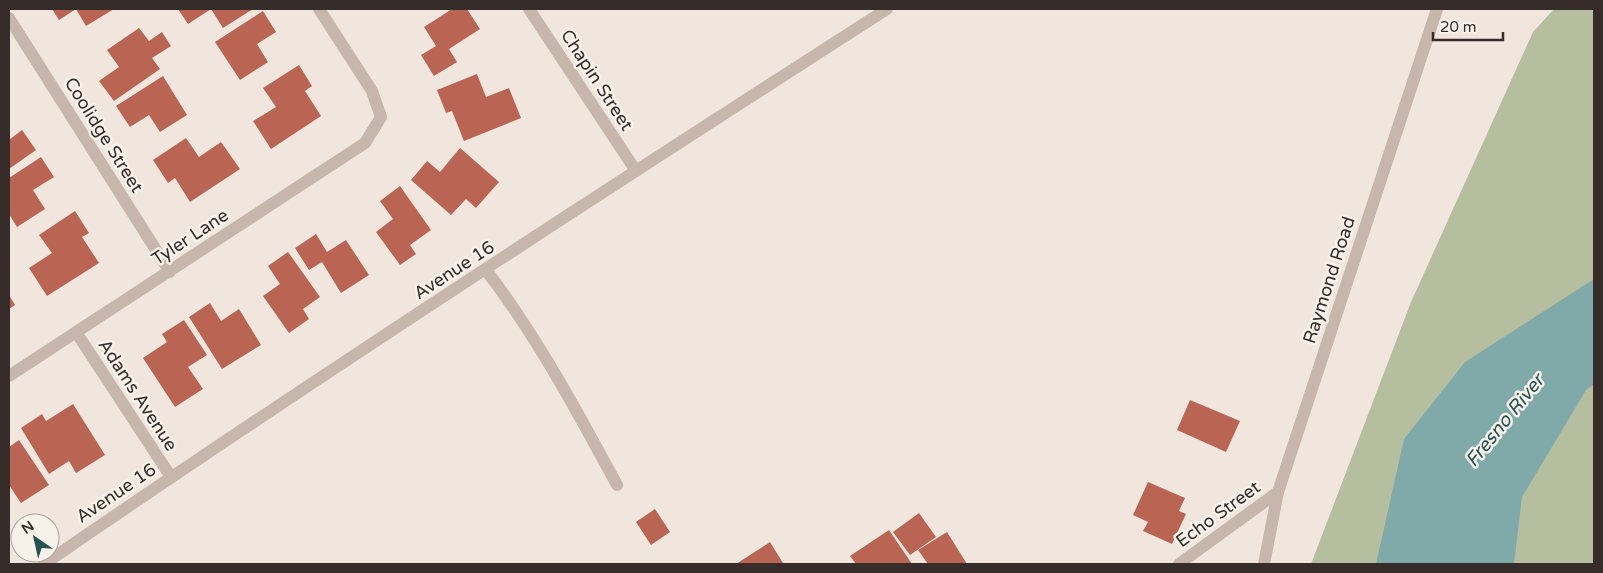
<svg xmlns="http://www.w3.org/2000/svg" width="1603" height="573" viewBox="0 0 1603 573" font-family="'Varela Round',sans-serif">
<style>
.green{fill:#b6bea0}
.water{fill:#80aaa9}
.building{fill:#ba6453}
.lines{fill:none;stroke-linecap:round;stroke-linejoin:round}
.minor{stroke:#c7b6ab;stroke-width:12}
.labels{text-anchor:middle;stroke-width:5;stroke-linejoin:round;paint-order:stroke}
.street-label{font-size:18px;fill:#362d2a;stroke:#f8f1ea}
.water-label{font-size:19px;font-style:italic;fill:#235352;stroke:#f8f1ea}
</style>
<rect width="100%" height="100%" fill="#f0e6de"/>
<path class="green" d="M1554,9H1594V564H1311L1411,302L1533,32Z"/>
<path class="water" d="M1594,279V384L1586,390L1522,497L1514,564H1376L1404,439L1465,362Z"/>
<path class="building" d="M52,9H114L86,26L76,9L59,20Z
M178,9H211L188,24Z
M211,9H253L223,28Z
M452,9H467L480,29L449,49L457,62L434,76L421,55L436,46L424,27Z
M263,11L276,32L257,44L268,62L240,80L215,42Z
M139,28L149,41L162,32L171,46L152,58L160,69L114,101L99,81L119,67L107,50Z
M299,65L312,86L305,91L321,116L271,149L253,121L276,107L263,88Z
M477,74L486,97L509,88L521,118L464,141L452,111L446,113L437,90Z
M163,76L187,115L160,132L149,115L130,127L116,106Z
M22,130L36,150L9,169V140Z
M186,138L199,157L221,142L240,169L190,202L175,178L168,183L153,160Z
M460,148L499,182L476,208L466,199L451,215L411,180L427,161L440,172Z
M41,157L54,177L33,190L45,209L17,227L9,214V178Z
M400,186L431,230L410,245L416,254L400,265L376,232L393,219L380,201Z
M75,211L89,233L82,237L99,263L47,296L29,268L52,253L39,235Z
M316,234L327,252L346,240L369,275L341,293L322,262L309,270L295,248Z
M288,252L320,297L303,309L309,319L289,333L263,296L280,284L268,266Z
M9,295L15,305L9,309Z
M210,303L221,321L239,309L261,345L222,369L189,317Z
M184,320L207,355L188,367L203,389L175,407L143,358L167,342L162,334Z
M1190,400L1240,421L1226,452L1177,430Z
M73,404L105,455L76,473L69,461L49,474L21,428L42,414L46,421Z
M19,440L49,485L21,503L9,485V447Z
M1148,482L1185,498L1179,511L1186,514L1172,544L1143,531L1148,522L1133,515Z
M655,509L670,532L651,545L636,522Z
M919,513L936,537L910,555L893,532Z
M889,530L912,564H856L850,556Z
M947,532L967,564H928L918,550Z
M770,542L783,563L780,564H736Z"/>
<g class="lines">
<path class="minor" d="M529,9L636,171
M9,18L170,272
M486,270C537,337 577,411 617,485
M76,332L171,477
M9,376L365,143L381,117L372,91L319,9
M44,564C321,374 604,191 887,9
M1179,564L1278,492
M1264,564L1278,492L1437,9"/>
</g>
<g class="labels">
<g class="street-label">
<text transform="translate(597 80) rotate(57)" y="6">Chapin Street</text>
<text transform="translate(104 135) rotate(58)" y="6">Coolidge Street</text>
<text transform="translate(190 237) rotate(-33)" y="6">Tyler Lane</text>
<text transform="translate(454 270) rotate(-33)" y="6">Avenue 16</text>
<text transform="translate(1329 280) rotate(-72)" y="6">Raymond Road</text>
<text transform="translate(138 395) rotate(57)" y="6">Adams Avenue</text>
<text transform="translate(116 493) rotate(-34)" y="6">Avenue 16</text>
<text transform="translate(1218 514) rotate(-36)" y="6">Echo Street</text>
</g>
<g class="water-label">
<text transform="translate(1504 420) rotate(-51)" y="7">Fresno River</text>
</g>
</g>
<rect width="1603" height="573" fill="none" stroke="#362d2a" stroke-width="20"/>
<g transform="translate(35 538) rotate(326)"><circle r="24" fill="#f8f1ea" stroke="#aaa39d"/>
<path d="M0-4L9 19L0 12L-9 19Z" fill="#235352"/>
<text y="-8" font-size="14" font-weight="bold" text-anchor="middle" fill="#362d2a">N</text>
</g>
<path d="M1433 32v8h70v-8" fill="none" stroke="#362d2a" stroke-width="2.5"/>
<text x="1440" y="32" font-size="15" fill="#362d2a" stroke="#f8f1ea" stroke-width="4" paint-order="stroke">20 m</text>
</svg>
